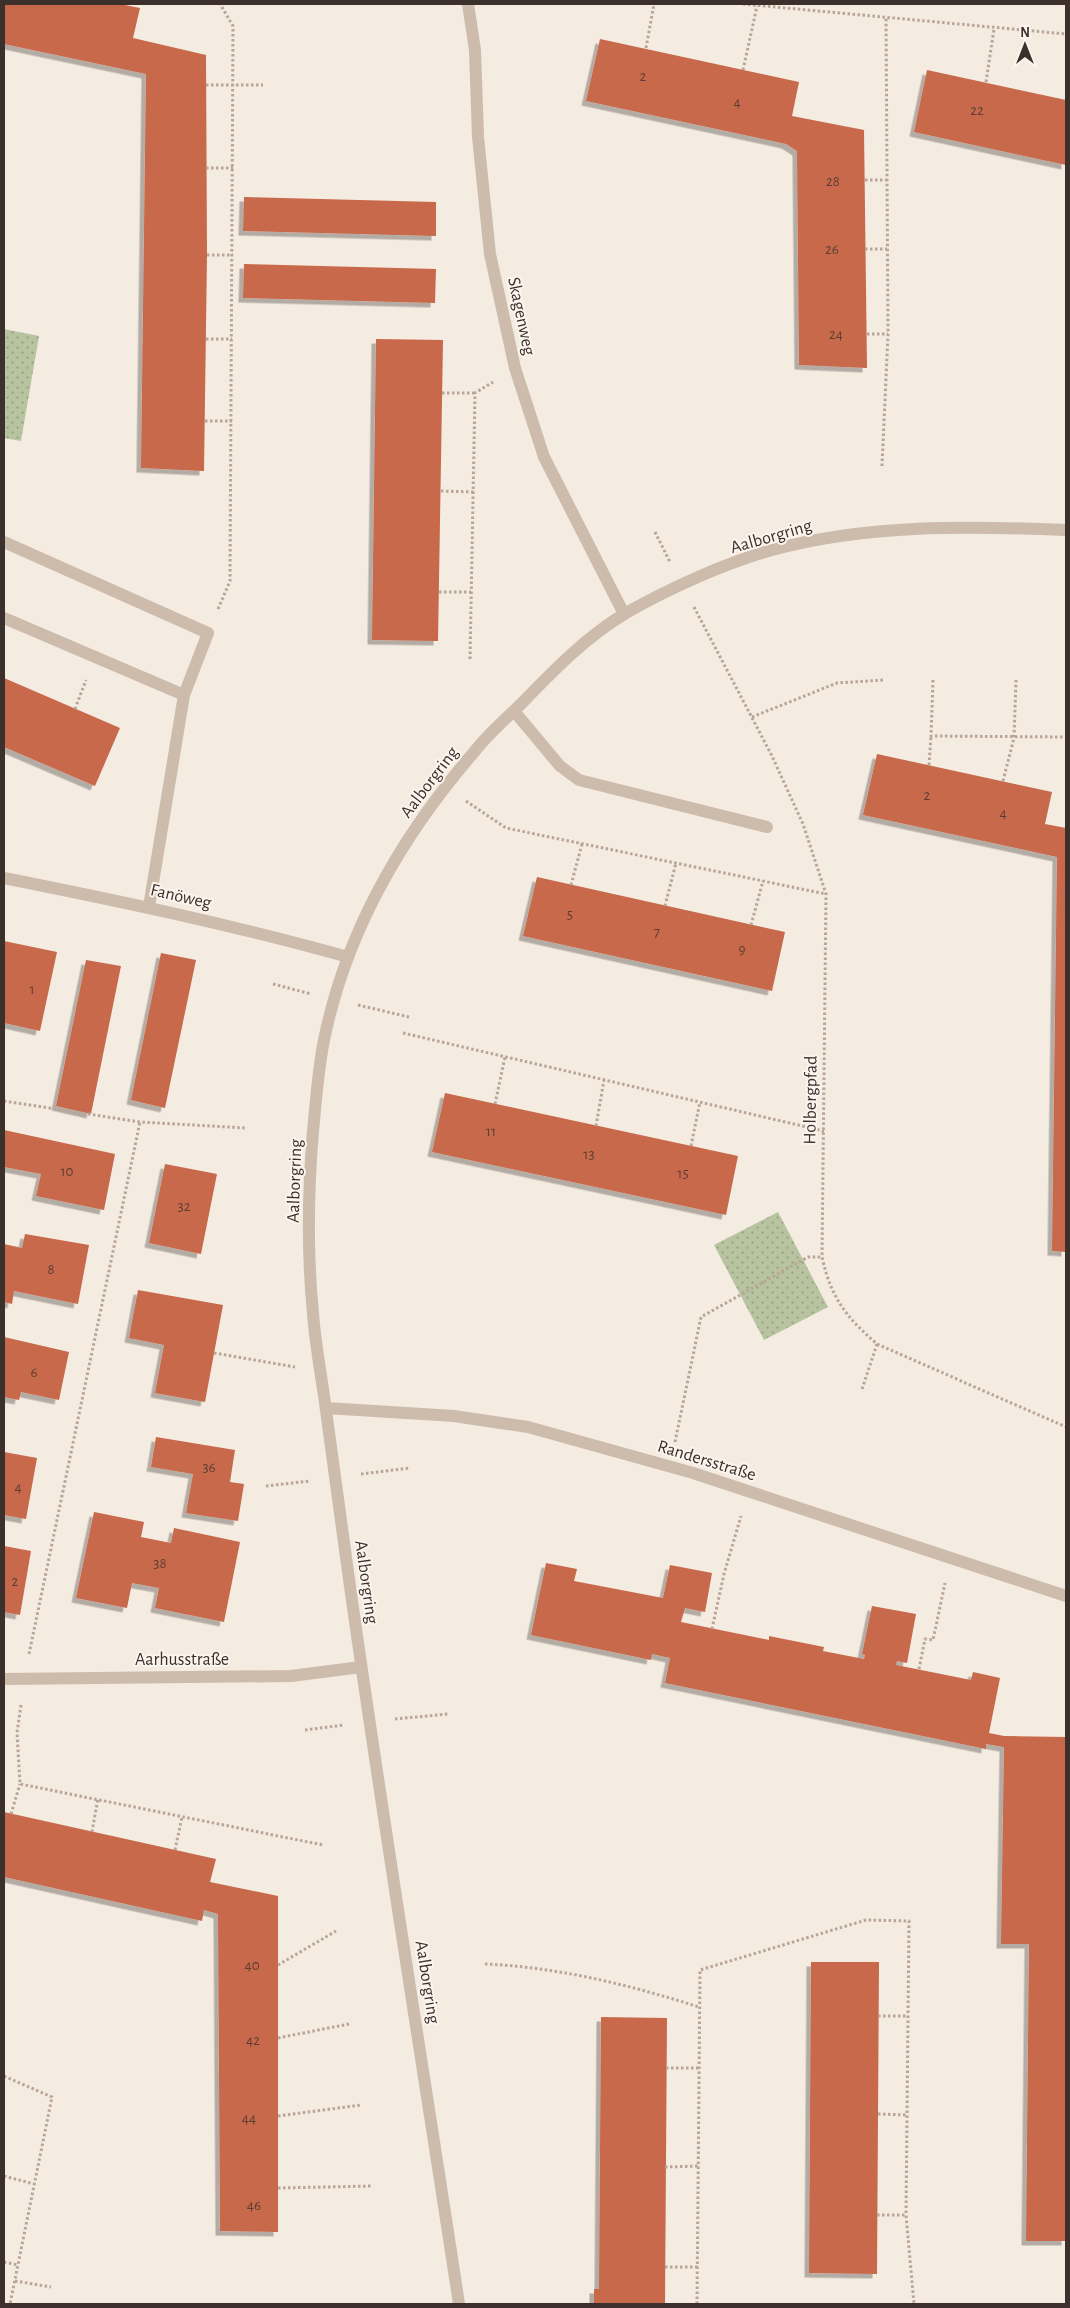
<svg xmlns="http://www.w3.org/2000/svg" width="1070" height="2308" viewBox="0 0 1070 2308" font-family="'Alegreya Sans',sans-serif">
<style>
.grass{fill:url(#grass-dots)}
.building{fill:#c8694b;filter:url(#shadow)}
.lines{fill:none;stroke-linecap:round;stroke-linejoin:round}
.path{stroke:#b9a596;stroke-width:3;stroke-dasharray:2.5 2.5;stroke-linecap:butt}
.service{stroke:#cdbbac;stroke-width:12}
.minor{stroke:#cdbbac;stroke-width:12}
.labels{text-anchor:middle;stroke-width:4;stroke-linejoin:round;paint-order:stroke}
.number-label{font-size:15px;fill:#5e3e33}
.street-label{font-size:18px;fill:#3b302b;stroke:#fbf5ee}
</style>
<defs>
<pattern id="grass-dots" width="8" height="8" patternUnits="userSpaceOnUse" patternTransform="scale(1.25)"><rect width="8" height="8" fill="#b8c4a0"/><path d="M2 2h.1M6 6h.1" fill="none" stroke="#97a083" stroke-width="1.8" stroke-linecap="round"/></pattern>
<filter id="shadow"><feDropShadow dx="-4.5" dy="4.5" stdDeviation="0" flood-color="#0004"/></filter>
</defs>
<rect width="100%" height="100%" fill="#f4ebe1"/>
<path class="grass" d="M4,329L39,336L21,441L4,438Z
M778,1212L828,1307L764,1340L714,1245Z"/>
<path class="building" d="M4,4H120L140,8L133,38L206,55L207,255L204,471L141,468L146,74L4,44Z
M600,39L799,82L792,116L864,130L867,368L799,365L797,151L786,144L586,101Z
M927,70L1066,100V165L914,132Z
M244,197L436,202V236L243,231Z
M244,264L436,269L435,303L243,298Z
M376,339L443,340L438,641L372,640Z
M4,678L120,728L95,786L4,747Z
M877,754L1052,792L1045,824L1066,828V1252L1052,1251L1057,857L863,815Z
M537,877L785,932L772,991L523,936Z
M4,941L57,952L40,1031L4,1023Z
M161,953L196,960L165,1108L131,1100Z
M86,960L121,966L91,1114L56,1106Z
M445,1093L738,1156L726,1215L432,1152Z
M4,1130L115,1154L104,1210L36,1196L41,1174L4,1167Z
M165,1164L217,1174L201,1254L149,1243Z
M25,1234L89,1245L78,1304L14,1291L12,1304L4,1302V1244L22,1248Z
M138,1290L223,1305L205,1402L155,1393L164,1345L129,1338Z
M4,1337L69,1352L59,1400L21,1392L19,1400L4,1397Z
M156,1437L235,1450L230,1482L244,1484L238,1521L186,1513L193,1474L151,1467Z
M4,1452L37,1458L26,1519L4,1515Z
M94,1512L144,1522L141,1537L171,1543L174,1528L240,1542L224,1622L155,1608L159,1588L132,1583L127,1608L76,1598Z
M4,1546L31,1551L20,1615L4,1612Z
M546,1563L577,1569L574,1581L663,1598L670,1565L712,1573L705,1612L685,1608L681,1622L769,1640V1636L824,1647L823,1651L864,1659L865,1655L862,1654L872,1606L916,1614L907,1663L897,1661L896,1665L971,1680L973,1672L1000,1678L989,1733L1004,1736L1066,1737V2241H1026L1029,1944H1001L1004,1747L986,1744V1749L665,1683L670,1658L652,1654L651,1660L531,1635Z
M4,1812L216,1859L210,1882L278,1896V2232L220,2231L218,1914L204,1910L202,1921L4,1877Z
M811,1962H879L877,2274L809,2273Z
M601,2017L667,2018L665,2304H594V2289H599Z"/>
<g class="lines">
<path class="path" d="M743,4L1066,34
M646,48L654,4
M743,70L757,6
M986,82L994,29
M206,85H263
M206,168H233
M865,180H887
M865,249H887
M207,255H233
M867,334H888
M206,339H232
M442,393H475
M205,421H232
M882,466L888,334L886,17
M441,491L474,492
M655,532L670,562
M439,592H471
M694,607L772,756L803,824L826,894L822,1257C831,1298 846,1317 877,1344L1066,1427
M218,609L230,581L233,26L220,4
M470,659L475,393L493,382
M933,680L931,736L1066,737
M75,709L86,680
M752,717L837,683L884,680
M929,765L931,736
M1003,781L1014,738L1016,680
M466,801L506,828L826,894
M571,885L582,844
M665,906L676,863
M751,925L763,881
M273,984L311,994
M358,1005L409,1017
M403,1033L824,1131
M4,1101L140,1122L246,1128
M495,1104L505,1057
M596,1126L604,1080
M691,1146L700,1102
M214,1353L295,1367
M862,1389L877,1344
M675,1442L701,1317L808,1257H822
M361,1474L410,1468
M266,1486L310,1481
M712,1629L724,1574L741,1516
M29,1654L140,1122
M919,1669L925,1639L933,1640L945,1583
M21,1705L17,1733L20,1784L323,1845
M395,1719L448,1714
M305,1730L344,1725
M11,1814L20,1784
M92,1832L98,1798
M175,1850L182,1817
M485,1964C557,1967 630,1985 699,2007
M278,1965L336,1931
M878,2016H907
M278,2038L349,2024
M666,2068H699
M4,2076L52,2097L10,2304
M878,2114L907,2115
M278,2116L361,2105
M665,2167L699,2166
M4,2176L34,2184
M278,2188L373,2186
M877,2215H906
M4,2262L18,2265
M665,2267H698
M15,2281L51,2287
M697,2304L700,1970L866,1920L909,1921L906,2215L914,2304"/>
<path class="service" d="M4,542L208,633L184,695L149,907
M4,618L184,695
M514,711L560,766L579,780L767,827"/>
<path class="minor" d="M468,4L475,50L478,137L490,254L515,368L544,457L624,614
M4,878C119,901 234,925 348,957
M326,1408L454,1416L528,1427L693,1473L1066,1596
M4,1679L291,1676L361,1667
M459,2304C422,2060 382,1817 348,1572C340,1516 333,1459 325,1403C321,1373 315,1343 313,1313C307,1253 308,1191 313,1131C316,1101 318,1070 324,1040C346,932 403,834 475,751C489,733 507,718 523,702C554,670 587,636 626,613C668,589 725,563 772,550C868,524 968,526 1066,530"/>
</g>
<g class="labels">
<g class="number-label">
<text x="643" y="81">2</text>
<text x="737" y="107">4</text>
<text x="977" y="115">22</text>
<text x="833" y="186">28</text>
<text x="832" y="254">26</text>
<text x="836" y="339">24</text>
<text x="927" y="800">2</text>
<text x="1003" y="818">4</text>
<text x="570" y="919">5</text>
<text x="657" y="937">7</text>
<text x="742" y="954">9</text>
<text x="32" y="994">1</text>
<text x="491" y="1136">11</text>
<text x="589" y="1159">13</text>
<text x="67" y="1176">10</text>
<text x="683" y="1178">15</text>
<text x="184" y="1211">32</text>
<text x="51" y="1274">8</text>
<text x="34" y="1377">6</text>
<text x="209" y="1472">36</text>
<text x="18" y="1492">4</text>
<text x="160" y="1568">38</text>
<text x="15" y="1586">2</text>
<text x="252" y="1970">40</text>
<text x="253" y="2045">42</text>
<text x="249" y="2123">44</text>
<text x="254" y="2210">46</text>
</g>
<g class="street-label">
<text transform="translate(522 316) rotate(78)" y="6">Skagenweg</text>
<text transform="translate(771 536) rotate(-16)" y="6">Aalborgring</text>
<text transform="translate(429 782) rotate(-53)" y="6">Aalborgring</text>
<text transform="translate(181 896) rotate(13)" y="6">Fanöweg</text>
<text transform="translate(810 1100) rotate(-89)" y="6">Holbergpfad</text>
<text transform="translate(294 1181) rotate(-88)" y="6">Aalborgring</text>
<text transform="translate(707 1460) rotate(17)" y="6">Randersstraße</text>
<text transform="translate(367 1582) rotate(82)" y="6">Aalborgring</text>
<text x="182" y="1665">Aarhusstraße</text>
<text transform="translate(428 1982) rotate(81)" y="6">Aalborgring</text>
</g>
</g>
<rect width="1070" height="2308" fill="none" stroke="#3b302b" stroke-width="10"/>
<g transform="translate(1025 45)" stroke="#fbf5ee" stroke-width="4" paint-order="stroke">
<path d="M0-4L9 19L0 12L-9 19Z" fill="#3b302b"/>
<text y="-8" font-size="14" font-weight="bold" text-anchor="middle" fill="#3b302b">N</text>
</g>
</svg>
